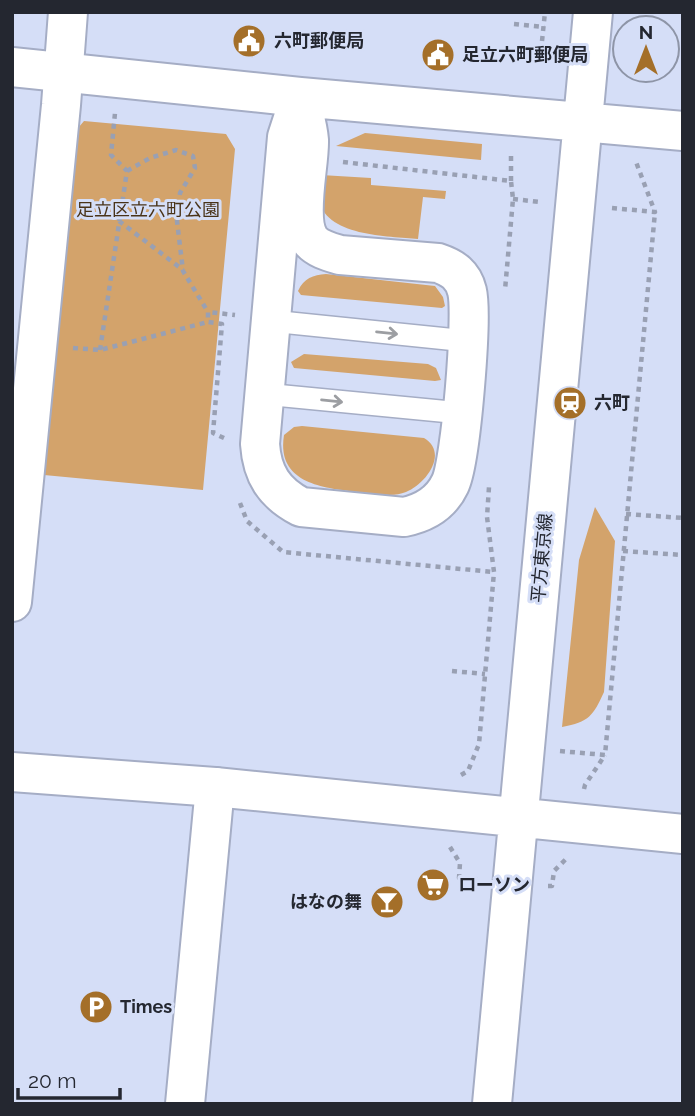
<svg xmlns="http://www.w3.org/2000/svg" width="695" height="1116" viewBox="0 0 695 1116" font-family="Raleway,'Noto Sans JP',sans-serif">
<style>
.green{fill:#d3a36b}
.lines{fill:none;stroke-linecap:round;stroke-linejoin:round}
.lane-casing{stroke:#a5adc5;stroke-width:24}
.street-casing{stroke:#a5adc5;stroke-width:42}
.secondary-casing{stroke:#a5adc5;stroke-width:42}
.path{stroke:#99a0b3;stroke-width:4.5;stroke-dasharray:5 5;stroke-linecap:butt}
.lane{stroke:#fff;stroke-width:21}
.street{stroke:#fff;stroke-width:38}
.secondary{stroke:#fff;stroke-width:38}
.oneway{stroke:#9c9ea2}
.labels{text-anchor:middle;stroke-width:6;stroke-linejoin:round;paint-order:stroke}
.poi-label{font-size:18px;font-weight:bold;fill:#242730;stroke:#d5def7;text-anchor:start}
.park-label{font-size:18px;fill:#493318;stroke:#d5def7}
.street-label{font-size:18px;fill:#242730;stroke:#d5def7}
</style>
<rect width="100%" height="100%" fill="#d5def7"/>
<path class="green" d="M84,121L226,134L235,149L203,490L44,475L73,134Z
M365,133L482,144L481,160L336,146Z
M321,175L371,178V185L446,191L445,199L423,197L418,239C390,236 322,237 319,197C318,190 321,182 321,175Z
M326,274L435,286L443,297L445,306L442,308L301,295L298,291C304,278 313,275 326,274Z
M304,354L428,364L436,368L441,380L435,381L294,368L291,362Z
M302,426L424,438C449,453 426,484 406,492C392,498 374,493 358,492C324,488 276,484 284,435L294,427Z
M595,507L615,541L604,692C593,716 589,722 562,727L579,560Z"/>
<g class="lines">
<defs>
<path id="lane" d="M271,321L467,341
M264,394L461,413"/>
<path id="street" d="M12,602L61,105L68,12
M185,1104L215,787"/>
<path id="secondary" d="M12,67L300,97L683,131
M300,97C303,111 308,126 309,140C310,165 295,221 311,241C318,249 330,252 340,255L438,263C453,268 463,275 467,291C473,315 461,462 450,484C441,503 424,513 404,517L301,507C274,493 262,474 260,444L287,137Z
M12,772L215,787L683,834
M492,1104L593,12"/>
</defs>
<use href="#lane" class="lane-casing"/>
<use href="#street" class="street-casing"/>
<use href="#secondary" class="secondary-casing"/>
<path class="path" d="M514,24L544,27
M541,51L545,12
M343,162L511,181L513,199L505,290
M127,171L150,158L176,150L193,156L195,168L180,193L177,221L183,271L208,312
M511,181V153
M513,199L540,202
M612,208L655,212L636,162
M119,221L183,270
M73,348L100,350L208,322
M100,350L127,171L111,155L115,113
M224,438L213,433L222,324L208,322V312L235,315
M240,503L247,521L283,552L493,572
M626,514L683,518
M623,551L683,555
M452,671L485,674
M560,751L605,755L655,212
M461,775L468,771L479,744L494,572L487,517L489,487
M584,789L585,785L605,755
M450,847L460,863L459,878L477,879
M548,886H552L554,871L566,859"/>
<use href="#lane" class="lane"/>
<use href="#street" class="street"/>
<use href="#secondary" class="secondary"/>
</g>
<defs><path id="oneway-shaft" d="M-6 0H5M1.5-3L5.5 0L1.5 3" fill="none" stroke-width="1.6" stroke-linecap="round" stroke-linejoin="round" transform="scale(1.75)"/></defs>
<g class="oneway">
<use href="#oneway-shaft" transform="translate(387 333) rotate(6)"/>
<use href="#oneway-shaft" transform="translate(332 401) rotate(6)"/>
</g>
<defs>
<symbol id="civic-disc" viewBox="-11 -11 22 22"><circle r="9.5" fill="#a46f29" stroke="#d5def7"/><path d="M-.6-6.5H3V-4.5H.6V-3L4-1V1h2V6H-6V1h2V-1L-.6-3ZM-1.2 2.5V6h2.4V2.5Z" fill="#fff"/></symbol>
<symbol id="station-disc" viewBox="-11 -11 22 22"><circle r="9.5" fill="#a46f29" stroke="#d5def7"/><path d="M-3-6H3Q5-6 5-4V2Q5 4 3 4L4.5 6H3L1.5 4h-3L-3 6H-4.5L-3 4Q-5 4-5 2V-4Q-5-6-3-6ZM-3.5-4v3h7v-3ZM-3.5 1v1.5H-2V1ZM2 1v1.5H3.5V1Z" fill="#fff"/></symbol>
<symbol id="supermarket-disc" viewBox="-11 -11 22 22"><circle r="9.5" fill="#a46f29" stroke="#d5def7"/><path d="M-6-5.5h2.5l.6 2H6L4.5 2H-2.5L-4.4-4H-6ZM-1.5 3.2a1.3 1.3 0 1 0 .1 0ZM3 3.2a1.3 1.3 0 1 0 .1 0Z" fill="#fff"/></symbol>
<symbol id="bar-disc" viewBox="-11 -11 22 22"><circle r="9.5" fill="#a46f29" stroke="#d5def7"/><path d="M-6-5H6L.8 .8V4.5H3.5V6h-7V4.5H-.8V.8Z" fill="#fff"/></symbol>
<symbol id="parking-disc" viewBox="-11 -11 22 22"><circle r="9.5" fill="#a46f29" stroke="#d5def7"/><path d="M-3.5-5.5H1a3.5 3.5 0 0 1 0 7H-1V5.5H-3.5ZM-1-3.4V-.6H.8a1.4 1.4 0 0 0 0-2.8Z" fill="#fff"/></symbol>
</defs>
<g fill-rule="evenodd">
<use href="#civic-disc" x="230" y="22" width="38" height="38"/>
<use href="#civic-disc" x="419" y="36" width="38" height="38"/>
<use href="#station-disc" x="551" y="384" width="38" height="38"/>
<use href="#supermarket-disc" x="414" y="866" width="38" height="38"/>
<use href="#bar-disc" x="368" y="883" width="38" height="38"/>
<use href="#parking-disc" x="77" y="988" width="38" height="38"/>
</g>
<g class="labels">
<g class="poi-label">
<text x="274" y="47">六町郵便局</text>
<text x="462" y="61">足立六町郵便局</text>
<text x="594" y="409">六町</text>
<text x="458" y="891">ローソン</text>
<text x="362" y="908" text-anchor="end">はなの舞</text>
<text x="120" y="1013">Times</text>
</g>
<g class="park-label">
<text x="148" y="216">足立区立六町公園</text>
</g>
<g class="street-label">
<text transform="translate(542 558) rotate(-85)" y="6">平方東京線</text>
</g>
</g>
<rect width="695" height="1116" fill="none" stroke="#242730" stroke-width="28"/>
<g transform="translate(646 49)"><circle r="33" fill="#d5def7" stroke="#8e95a7" stroke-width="2"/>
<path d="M0-5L12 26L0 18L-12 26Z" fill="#a46f29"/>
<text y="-10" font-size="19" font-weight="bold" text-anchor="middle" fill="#242730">N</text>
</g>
<path d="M18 1088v10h102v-10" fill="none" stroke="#242730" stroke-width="3.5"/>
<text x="28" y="1088" font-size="21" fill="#242730" stroke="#d5def7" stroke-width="5" paint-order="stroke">20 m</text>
</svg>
